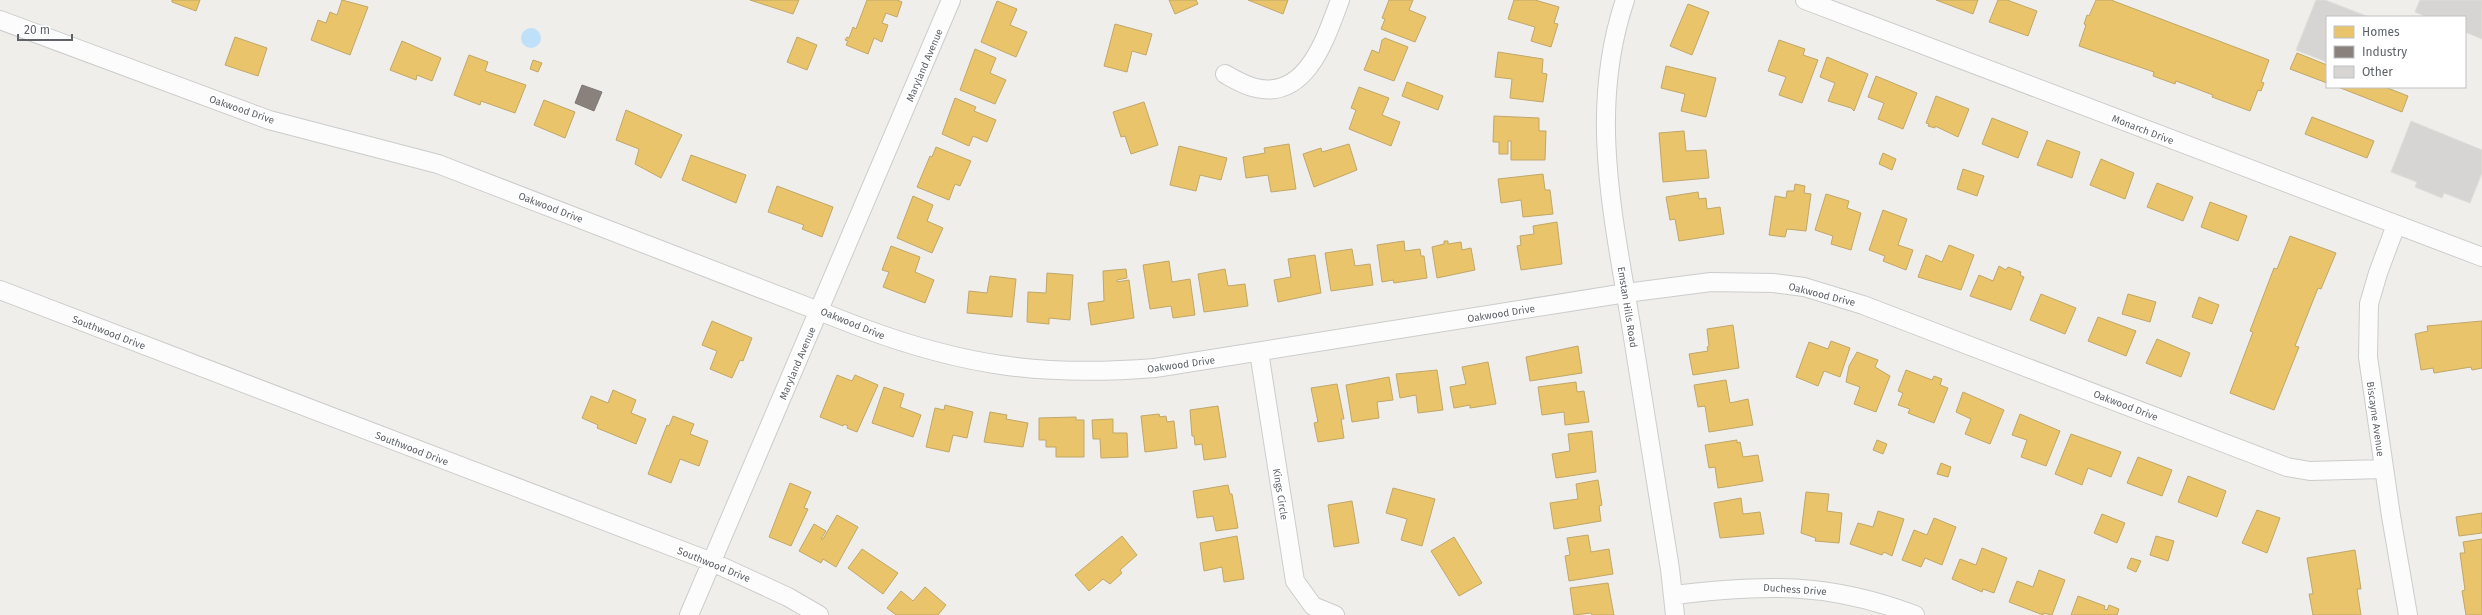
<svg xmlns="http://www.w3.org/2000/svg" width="2482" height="615" viewBox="0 0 2482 615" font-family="'Fira Sans',sans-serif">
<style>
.water{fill:#bfe0f9}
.homes{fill:#e9c46a;stroke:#c0a769}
.industry{fill:#8a817c;stroke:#7d7876}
.building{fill:#d6d5d3;stroke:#deddd9}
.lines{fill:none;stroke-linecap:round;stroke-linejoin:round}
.street-casing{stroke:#cbcccc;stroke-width:20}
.street{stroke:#fdfcfc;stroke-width:18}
.labels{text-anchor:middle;stroke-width:4;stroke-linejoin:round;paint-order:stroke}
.street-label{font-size:10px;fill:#5f6368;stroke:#fff}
</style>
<rect width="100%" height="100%" fill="#efeeea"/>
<path class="water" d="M521 38a10 10 0 1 1 20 0a10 10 0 1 1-20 0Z"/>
<path class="homes" d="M172,0H200L196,11L172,2Z
M342,0L368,7L350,55L311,40L318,20L326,23L330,12L337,15Z
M750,0H799L793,14Z
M867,0H897L902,2L897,17L886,13L882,23L888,25L882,42L874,38L868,54L846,45L848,41L845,40L847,37L849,38L853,27L856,29Z
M1169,0H1196L1198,4L1175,14Z
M1248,0H1288L1283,14Z
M1389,0H1413L1409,10L1426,17L1415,42L1381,29L1385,19L1382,18Z
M1514,0H1535L1559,7L1554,23L1558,24L1551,47L1531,41L1535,27L1508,19Z
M1936,0H1978L1973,14Z
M1998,0H2007L2037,11L2028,36L1989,22Z
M2096,0H2111L2269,60L2261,82L2264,83L2261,91L2258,90L2250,111L2212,97L2213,95L2176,81L2175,84L2153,76L2154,72L2079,46L2086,25L2084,24L2087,15L2089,16Z
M997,1L1017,9L1010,25L1027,32L1016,57L981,42Z
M1688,4L1709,12L1692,55L1670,46Z
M1115,24L1152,34L1146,55L1132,51L1127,72L1104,66Z
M235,37L267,48L258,76L225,65Z
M797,37L817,45L807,70L787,62Z
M1385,38L1408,47L1394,81L1364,70L1372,50L1379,53L1382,40Z
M1779,40L1805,49L1803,55L1818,60L1802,103L1779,95L1786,77L1768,71Z
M402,41L441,58L432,81L417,75L416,80L390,70Z
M975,49L996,58L990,73L1006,80L995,104L960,90Z
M1498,52L1543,59L1542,73L1547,74L1543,102L1510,98L1512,79L1495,77Z
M2297,53L2327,65V83L2290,69Z
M469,55L488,62L485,71L526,85L515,113L481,101L480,105L454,95Z
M1827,57L1868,74L1854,111L1851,108L1828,101L1835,83L1820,77Z
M533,60L542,63L538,72L530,69Z
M1666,66L1716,78L1706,117L1681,111L1685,94L1661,88Z
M1876,76L1917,93L1903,129L1878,119L1884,103L1868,97Z
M1407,82L1443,96L1438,110L1402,96Z
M1359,87L1389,98L1382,115L1400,122L1391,146L1349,129L1356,110L1351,108Z
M2338,87H2385L2408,96L2402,112Z
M1936,96L1969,109L1958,137L1935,126V128L1928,126L1929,124L1926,123Z
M955,98L976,107L974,111L996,120L987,142L973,136L969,146L942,134Z
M544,100L575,112L565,138L534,125Z
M1144,102L1158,145L1131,154L1125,136L1121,137L1113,112Z
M626,110L682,135L661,178L635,164L639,149L616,140Z
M1494,116L1539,118V131H1546L1545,160H1511V141H1508V154H1499V142H1493Z
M2312,117L2374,141L2367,158L2305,134Z
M1992,118L2028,132L2018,158L1982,144Z
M1684,131L1686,151L1706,150L1709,178L1663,182L1659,133Z
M2047,140L2080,152L2072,178L2037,165Z
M1289,144L1296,189L1271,192L1268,175L1246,178L1243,157L1265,153L1264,148Z
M1349,144L1357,170L1314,187L1303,154L1321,148L1322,152Z
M1179,146L1227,158L1221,180L1200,175L1196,191L1170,185Z
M936,147L971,161L960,186L955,184L949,200L917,187L930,156L932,157Z
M1883,153L1896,159L1892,170L1879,164Z
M691,155L746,175L736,203L682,180Z
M2101,159L2134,173L2125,199L2090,185Z
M1963,169L1984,176L1977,196L1957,189Z
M1543,174L1545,190H1550L1553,214L1523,217L1521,200L1501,203L1498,179Z
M2157,183L2193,197L2183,221L2147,207Z
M1795,184L1805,186L1804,193L1811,194L1806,231L1787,229L1785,237L1769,235L1775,196L1786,198L1787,191H1794Z
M777,186L833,207L822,237L802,229L804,225L768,212Z
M1698,192L1699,199L1706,198L1707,209L1720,207L1724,234L1679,241L1675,219L1670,220L1666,197Z
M1826,194L1849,201L1847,208L1861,213L1851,250L1831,244L1833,236L1815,230Z
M913,196L933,205L927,221L943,228L932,253L897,238Z
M2210,202L2247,216L2238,241L2201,227Z
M1883,210L1907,219L1898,245L1913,250L1906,270L1883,261L1885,256L1869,250Z
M1557,222L1562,264L1521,270L1517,246L1521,245L1520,236L1534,234L1533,226Z
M2290,236L2336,253L2321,289L2318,288L2295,346L2299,347L2274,410L2230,393L2253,332L2250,331L2274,268L2277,269Z
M1404,241L1405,251L1420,249L1421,256H1424L1427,278L1394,283L1393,280L1382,282L1377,245Z
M1444,241H1448V244L1461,242L1462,250L1471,248L1475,270L1437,278L1432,247L1444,244Z
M1949,245L1974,255L1961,290L1918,277L1926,255L1942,262Z
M891,246L920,257L915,272L934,280L925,303L883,287L889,272L882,270Z
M1352,249L1355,266L1370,264L1373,285L1331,291L1325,253Z
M1315,255L1321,293L1278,302L1274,280L1291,277L1288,259Z
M1169,261L1172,282L1190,279L1195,315L1173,318L1171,306L1150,309L1143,265Z
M1999,266L2006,270L2008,267L2021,272L2020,275L2024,277L2011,310L1970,296L1979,275L1993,281Z
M1126,269L1127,278L1117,280V282L1129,280L1134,318L1091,325L1088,303L1104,301L1103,271Z
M1225,269L1228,286L1245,284L1248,306L1204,312L1198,274Z
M1047,273L1073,275L1070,320L1049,318V324L1027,322L1028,292L1046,293Z
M990,276L1016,279L1012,317L967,313L969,291L987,293Z
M2041,294L2076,308L2065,334L2030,320Z
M2128,294L2156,302L2150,322L2122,314Z
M2199,297L2219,305L2212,324L2192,317Z
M2098,317L2136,331L2126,356L2088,341Z
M712,321L752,338L743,361L740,360L732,378L710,369L717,351L702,345Z
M2482,321V368L2472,370L2471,367L2434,373L2433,368L2421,370L2415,334L2428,331L2427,326Z
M1733,325L1739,368L1693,375L1689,354L1708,351L1707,347L1709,346L1707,329Z
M2157,339L2190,353L2181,377L2146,363Z
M1831,341L1850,348L1840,377L1824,371L1818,386L1796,377L1809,342L1828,349Z
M1578,346L1582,373L1530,381L1526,357Z
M1857,352L1878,360L1875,367L1890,376L1876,412L1854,404L1860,387L1846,382L1849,366Z
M1488,362L1496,404L1470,408V405L1454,408L1450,387L1466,384L1462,367Z
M1437,370L1443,410L1418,413L1416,395L1400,398L1396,374Z
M1906,370L1932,380L1934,376L1942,379L1940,385L1948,388L1934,423L1908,413L1910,409L1898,405L1903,393L1898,391Z
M837,375L852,381L855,375L878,385L857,432L847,428L848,426L844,424L843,426L820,417Z
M1389,377L1393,400L1377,402L1379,418L1352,422L1346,385Z
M1726,380L1730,403L1748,399L1753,425L1709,432L1705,406L1698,407L1694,385Z
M1576,382L1577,392L1584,391L1589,422L1565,425L1564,412L1542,415L1538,387Z
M1337,384L1344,419H1341L1344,438L1318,442L1314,423L1318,422L1311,388Z
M884,387L904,394L900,407L921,415L913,437L872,423Z
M613,390L636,400L631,413L646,419L636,444L597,428L598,425L582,418L591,396L608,403Z
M1963,392L2004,410L1990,444L1965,434L1971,419L1956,412Z
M945,405L973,412L967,438L953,435L949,452L926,447L935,408L944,410Z
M1218,406L1226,457L1204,460L1202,444L1195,445L1194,436H1192L1190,410Z
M990,412L1007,415L1006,419L1028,423L1023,447L984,442Z
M1159,414L1160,417L1166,416L1167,422L1174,421L1177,448L1145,452L1141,416Z
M2020,414L2060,431L2046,466L2021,457L2027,440L2012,435Z
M673,416L694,424L690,434L708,441L699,466L680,459L671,483L648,474L667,425L669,426Z
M1076,417V420H1084V457H1056V447H1046V440H1039V418Z
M1113,419V433H1127L1128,457L1101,458L1100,439H1093L1092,420Z
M1592,431L1596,472L1556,478L1552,454L1570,451L1568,434Z
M2071,434L2121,452L2111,477L2088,468L2082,485L2055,474Z
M1737,440V443L1740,442L1743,457L1758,455L1763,481L1718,488L1715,467L1709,468L1705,445Z
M1877,440L1887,444L1883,454L1873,450Z
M2138,457L2172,470L2162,496L2127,483Z
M1941,463L1951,467L1948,477L1937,474Z
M2188,476L2226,491L2217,517L2178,502Z
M1598,480L1602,505L1599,506L1601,521L1554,529L1550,503L1578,499L1576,484Z
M790,483L811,492L804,508L808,509L791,546L769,537Z
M1228,485L1230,494H1232L1238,528L1216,531L1213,516L1197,518L1193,491Z
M1393,488L1435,499L1422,546L1401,540L1407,519L1386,513Z
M1806,492L1829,494L1827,511L1842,513L1839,543L1815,541L1816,538L1801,533Z
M1741,498L1743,514L1760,512L1764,534L1720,538L1714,503Z
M1352,501L1359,543L1334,547L1328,505Z
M2257,510L2280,518L2267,553L2242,543Z
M1878,511L1904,519L1892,556L1884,552L1882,555L1850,544L1858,523L1873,527Z
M2482,513V533L2459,536L2456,517Z
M2102,514L2125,523L2117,543L2094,533Z
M837,515L858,527L836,567L823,559L821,563L799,551L814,524L826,531L821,539H823Z
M1934,518L1956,527L1942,565L1925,558L1921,567L1902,560L1914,530L1927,535Z
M1588,535L1591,552L1609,549L1613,574L1569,581L1565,556L1570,555L1567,538Z
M1122,536L1137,555L1120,570L1122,573L1110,584L1103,579L1089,591L1075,575Z
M1237,536L1244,579L1224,582L1222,567L1204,571L1200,543Z
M2156,536L2174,541L2168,561L2150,555Z
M1454,537L1482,583L1459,596L1431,551Z
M2482,539V615H2466L2462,591L2465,590L2460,553H2465L2463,542Z
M1982,548L2007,558L1994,593L1983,589L1982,592L1952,579L1960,559L1976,565Z
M862,549L898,573L883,594L848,568Z
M2355,550L2361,589H2357L2361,615H2313L2309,594H2313L2307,558Z
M2131,558L2141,561L2136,572L2127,568Z
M2039,570L2065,580L2052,615L2043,613V615L2009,602L2017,581L2033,587Z
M1608,583L1614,615H1592L1591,613L1574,615L1570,588Z
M925,587L946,605L938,615H896L887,608L901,591L913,601Z
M2078,596L2105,606L2104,609L2107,610L2109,605L2119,609L2117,615H2071Z"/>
<path class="industry" d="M582,85L602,92L594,111L575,103Z"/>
<path class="building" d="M2316,0H2325L2369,17H2327V62L2296,50Z
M2420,0H2482V39L2465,32V17H2427L2415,12Z
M2411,121L2482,150V173L2470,203L2444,193L2442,198L2415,187L2417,182L2391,172Z"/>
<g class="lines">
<defs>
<path id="street" d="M1625,0C1588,110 1613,214 1631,325C1644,406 1657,488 1670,569L1675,615
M1805,0L2482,257
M0,20L269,120L438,164L860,327C964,366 1043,377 1155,368L1626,293L1711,282L1773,283L1804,287L1863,305L2287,467L2310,471L2384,469
M1225,74C1234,79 1245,86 1256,88C1307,100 1326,37 1340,0
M2396,225L2378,273L2369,304L2368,357L2391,516L2408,615
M0,290L712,562L788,597L819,615
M1259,352L1295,581L1313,606L1335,615
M1673,595C1764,584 1828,582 1915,615
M689,615L951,0"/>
</defs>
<use href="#street" class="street-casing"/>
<use href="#street" class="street"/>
</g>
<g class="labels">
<g class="street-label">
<text transform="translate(924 65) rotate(-67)" y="4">Maryland Avenue</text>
<text transform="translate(242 109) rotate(19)" y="4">Oakwood Drive</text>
<text transform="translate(2143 129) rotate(21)" y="4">Monarch Drive</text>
<text transform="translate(551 207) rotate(21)" y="4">Oakwood Drive</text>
<text transform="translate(1822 294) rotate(14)" y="4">Oakwood Drive</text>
<text transform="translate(1628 307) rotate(81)" y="4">Emstan Hills Road</text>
<text transform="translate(1501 313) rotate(-9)" y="4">Oakwood Drive</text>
<text transform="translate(853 323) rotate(22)" y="4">Oakwood Drive</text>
<text transform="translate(109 332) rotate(21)" y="4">Southwood Drive</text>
<text transform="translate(797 363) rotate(-67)" y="4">Maryland Avenue</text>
<text transform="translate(1181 364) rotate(-8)" y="4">Oakwood Drive</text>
<text transform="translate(2126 405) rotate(21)" y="4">Oakwood Drive</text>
<text transform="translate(2376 419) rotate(82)" y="4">Biscayne Avenue</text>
<text transform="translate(412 448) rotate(21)" y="4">Southwood Drive</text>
<text transform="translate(1281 494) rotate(81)" y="4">Kings Circle</text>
<text transform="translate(714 564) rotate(22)" y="4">Southwood Drive</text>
<text transform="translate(1795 589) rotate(4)" y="4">Duchess Drive</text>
</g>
</g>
<rect x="2326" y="16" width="140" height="72" fill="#ffffff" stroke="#bfc1c3"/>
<rect x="2334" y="26" width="20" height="12" fill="#e9c46a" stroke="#bfc1c3"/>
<text x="2362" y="36" font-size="12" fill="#5f6368">Homes</text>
<rect x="2334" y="46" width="20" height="12" fill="#8a817c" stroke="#bfc1c3"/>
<text x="2362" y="56" font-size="12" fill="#5f6368">Industry</text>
<rect x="2334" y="66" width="20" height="12" fill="#d6d5d3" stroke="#bfc1c3"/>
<text x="2362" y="76" font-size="12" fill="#5f6368">Other</text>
<path d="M18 34v6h54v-6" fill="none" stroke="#5f6368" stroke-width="2"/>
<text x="24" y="34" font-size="12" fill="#5f6368" stroke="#ffffff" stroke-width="3" paint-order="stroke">20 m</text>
</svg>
